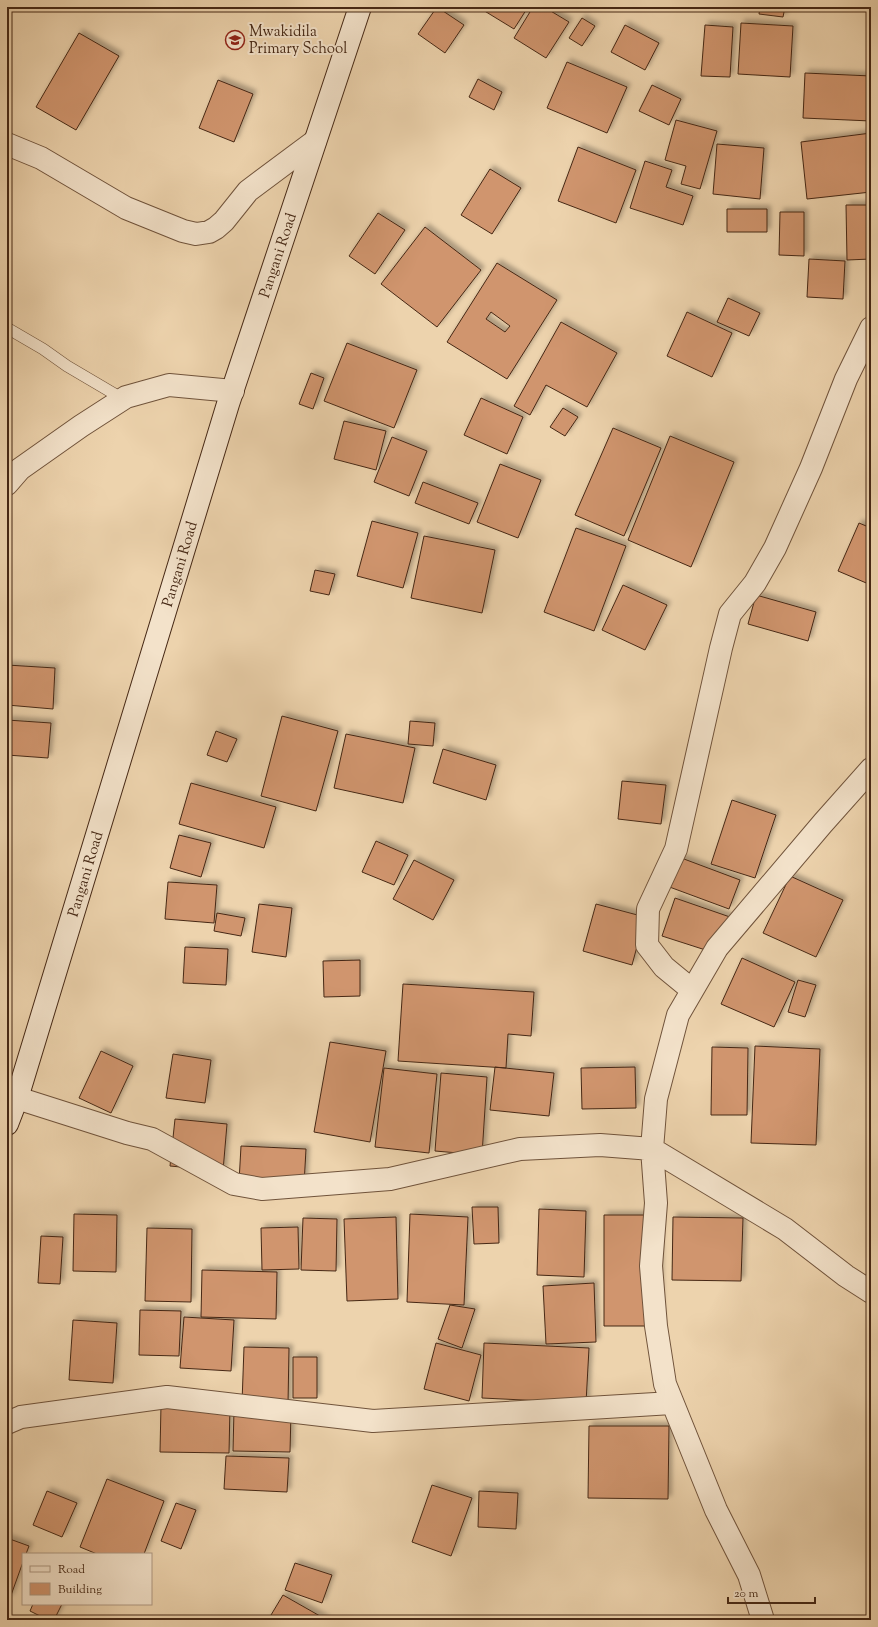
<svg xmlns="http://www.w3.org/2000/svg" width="878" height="1627" viewBox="0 0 878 1627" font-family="'Sorts Mill Goudy',serif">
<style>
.building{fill:#d0956e;stroke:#462815;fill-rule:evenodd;filter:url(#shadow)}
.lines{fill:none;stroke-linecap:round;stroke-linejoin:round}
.lane-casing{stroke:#70533b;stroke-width:12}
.street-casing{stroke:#70533b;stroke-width:24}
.secondary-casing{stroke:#462815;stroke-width:24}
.lane{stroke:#f3e2ca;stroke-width:11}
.street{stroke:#f3e2ca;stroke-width:22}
.secondary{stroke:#f3e2ca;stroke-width:22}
.labels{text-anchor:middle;stroke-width:4;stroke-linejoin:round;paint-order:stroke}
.poi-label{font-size:15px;fill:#462815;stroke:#f3e2ca;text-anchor:start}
.street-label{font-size:15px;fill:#462815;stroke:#f3e2ca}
</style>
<defs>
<filter id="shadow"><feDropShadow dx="3.5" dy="-3.5" stdDeviation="2" flood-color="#0004"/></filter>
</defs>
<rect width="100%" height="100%" fill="#edd3ad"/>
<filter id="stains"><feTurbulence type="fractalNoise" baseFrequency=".005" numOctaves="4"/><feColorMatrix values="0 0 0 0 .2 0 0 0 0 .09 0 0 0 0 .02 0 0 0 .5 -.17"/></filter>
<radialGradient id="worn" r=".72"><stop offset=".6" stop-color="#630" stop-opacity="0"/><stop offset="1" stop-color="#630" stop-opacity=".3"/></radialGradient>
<path class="building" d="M437,7L464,25L445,53L418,34Z
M478,7H528L514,29Z
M533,7H544L569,22L546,58L514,38Z
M760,7H785L783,17L759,14Z
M582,18L595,26L582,46L569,38Z
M741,23L793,26L790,77L738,74Z
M625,25L659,43L645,70L611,52Z
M705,25L733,27L730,77L701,76Z
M79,33L119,56L76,130L36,107Z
M567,62L627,87L607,133L547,108Z
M805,73L871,76V121L803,118Z
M478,79L502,92L494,110L469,97Z
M218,80L253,94L234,142L199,128Z
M652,85L681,99L669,125L639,111Z
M676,120L717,131L700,189L681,184L686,166L665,160Z
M871,133V192L807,199L801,142Z
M717,144L764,148L760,199L713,194Z
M578,147L636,170L616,223L558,201Z
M645,161L672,170L666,187L693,196L683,225L630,208Z
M490,169L521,188L492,234L461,215Z
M846,205H871V259L847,260Z
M727,209H767V232H727Z
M780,212H804V256L779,255Z
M378,213L405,230L375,274L349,256Z
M425,227L481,270L437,327L381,284Z
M809,259L845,261L843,299L807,297Z
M497,263L557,300L507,379L447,342ZM491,312L510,326L505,332L486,319Z
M728,298L760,313L749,336L717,322Z
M687,312L732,333L712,377L667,356Z
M561,322L617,353L587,407L546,385L530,415L514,406Z
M347,343L417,370L394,428L324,401Z
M311,373L324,378L313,409L299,404Z
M481,398L523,417L507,454L464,435Z
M563,408L578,417L565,436L550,427Z
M344,421L386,431L376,470L334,459Z
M613,428L661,448L624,536L575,515Z
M670,436L734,462L691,567L628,540Z
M392,437L427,451L409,496L374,482Z
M500,464L541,480L518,538L477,522Z
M423,482L478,503L469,524L415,503Z
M372,521L418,533L403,588L357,576Z
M859,523L871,528V585L838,571Z
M576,528L626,546L594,631L544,612Z
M424,536L495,550L482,613L411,598Z
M315,570L335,574L329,595L310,591Z
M623,585L667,605L645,650L602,630Z
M756,595L816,612L808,641L748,624Z
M7,665L55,668L53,709L7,705Z
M282,716L338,731L316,811L261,796Z
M7,720L51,723L48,758L7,755Z
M410,721L435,723L433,746L408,744Z
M216,731L237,739L227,762L207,755Z
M346,734L415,748L403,803L334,788Z
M443,749L496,765L486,800L433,783Z
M622,781L666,785L661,824L618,819Z
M191,783L276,807L264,848L179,824Z
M732,800L776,815L755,878L711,864Z
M179,835L211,843L201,877L170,868Z
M376,841L408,855L394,885L362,872Z
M668,853L740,880L729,909L656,882Z
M414,860L454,880L433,920L393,899Z
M790,876L843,900L816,957L763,933Z
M168,882L217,885L214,923L165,919Z
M675,898L730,917L718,954L662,936Z
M259,904L292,908L286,957L252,952Z
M596,904L645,917L632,965L583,951Z
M217,913L245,918L241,936L214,931Z
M185,947L228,949L226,985L183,983Z
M742,958L795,982L774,1027L721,1004Z
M360,960V996L324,997L323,961Z
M798,980L816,985L805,1017L788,1012Z
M403,984L534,992L531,1036L508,1034L506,1068L398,1061Z
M330,1042L386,1051L370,1142L314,1132Z
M755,1046L820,1049L816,1145L751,1143Z
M712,1047L748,1048L747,1115H711Z
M101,1051L133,1066L111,1113L79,1098Z
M173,1054L211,1060L205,1103L166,1098Z
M495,1067L554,1073L549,1116L490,1110Z
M635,1067L636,1108L582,1109L581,1068Z
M384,1068L437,1074L429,1153L375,1147Z
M441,1073L487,1077L482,1155L435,1151Z
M175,1119L227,1124L223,1171L170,1166Z
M241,1146L306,1149L304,1185L239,1182Z
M472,1207H498L499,1243L474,1244Z
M539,1209L586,1211L584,1277L537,1275Z
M74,1214L117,1215L116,1272L73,1271Z
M410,1214L468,1217L464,1305L407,1302Z
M604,1215H659L660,1326H604Z
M396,1217L398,1299L347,1301L344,1219Z
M673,1217L743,1218L741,1281L672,1280Z
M303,1218L337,1219L336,1271L301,1270Z
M298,1227L299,1269L262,1270L261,1228Z
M147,1228L192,1229L191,1302L145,1301Z
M41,1236L63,1237L60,1284L38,1283Z
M202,1270L277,1272L276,1319L201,1317Z
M594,1283L596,1342L546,1344L543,1286Z
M450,1305L475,1309L462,1348L438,1339Z
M140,1310L181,1311L179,1356L139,1355Z
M184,1317L234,1320L231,1371L180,1368Z
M73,1320L117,1323L113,1383L69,1380Z
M436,1343L481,1355L469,1401L424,1389Z
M484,1343L589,1348L586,1403L482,1398Z
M244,1347L289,1348L288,1404L242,1403Z
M293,1357H317V1398H293Z
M161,1405L230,1406L229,1453L160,1452Z
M234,1410L291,1412L290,1452L233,1451Z
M589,1426H669L668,1499L588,1498Z
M226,1456L289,1458L287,1492L224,1489Z
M107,1479L164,1501L144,1554H97L80,1547Z
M432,1485L472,1498L451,1556L412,1542Z
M47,1491L77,1503L62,1537L33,1525Z
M479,1491L518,1493L516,1529L478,1527Z
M176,1503L196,1510L181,1549L161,1541Z
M7,1538L29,1546L26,1554H23V1562L10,1598L7,1597Z
M295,1563L332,1575L322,1603L285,1590Z
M283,1595L327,1620H268Z
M33,1604H62L54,1620H48L30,1611Z"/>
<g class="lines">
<defs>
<path id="lane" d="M7,328L43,349L67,366L123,399"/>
<path id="street" d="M7,144L41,158L126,208L183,231L196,234L209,232L216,228L224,221L248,191L315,141
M7,484L20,469L81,426L126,397L169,385L233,391
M692,990L664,967L647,945L648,909L676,849L721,648L730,614L755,583L775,548L811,468L846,379L871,328
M7,1099L17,1098L127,1133L152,1139L234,1184L262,1189L390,1179L520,1149L600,1145L652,1149L785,1229L846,1276L871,1292
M7,1423L21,1417L167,1397L373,1421L672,1403
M763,1620L749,1575L716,1510L665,1384L656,1326L651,1266L656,1203L652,1149L656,1099L678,1015L717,948L823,823L871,769"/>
<g id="secondary">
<path id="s1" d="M7,1124L17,1098L228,404L360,7"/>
</g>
</defs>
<use href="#lane" class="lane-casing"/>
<use href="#street" class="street-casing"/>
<use href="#secondary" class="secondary-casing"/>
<use href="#lane" class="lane"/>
<use href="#street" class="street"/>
<use href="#secondary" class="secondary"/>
</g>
<defs>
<symbol id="school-ring" viewBox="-11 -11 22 22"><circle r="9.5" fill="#f3e2ca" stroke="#8f2418" stroke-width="1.5"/><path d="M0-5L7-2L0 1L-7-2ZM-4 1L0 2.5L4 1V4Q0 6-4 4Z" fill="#8f2418"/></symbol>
</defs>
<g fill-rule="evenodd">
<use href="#school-ring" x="224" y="29" width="22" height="22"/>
</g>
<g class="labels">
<g class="poi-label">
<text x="249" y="36">Mwakidila<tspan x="249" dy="17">Primary School</tspan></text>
</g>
<g class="street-label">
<text dy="5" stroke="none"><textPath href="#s1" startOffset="910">Pangani Road</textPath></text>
<text dy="5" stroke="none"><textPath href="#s1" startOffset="586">Pangani Road</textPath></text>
<text dy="5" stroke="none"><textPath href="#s1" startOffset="262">Pangani Road</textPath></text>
</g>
</g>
<rect width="878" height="1627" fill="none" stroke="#edd3ad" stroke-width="24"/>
<rect x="8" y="8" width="862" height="1611" fill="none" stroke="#462815" stroke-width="2"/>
<rect x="12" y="12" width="854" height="1603" fill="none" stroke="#462815"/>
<rect x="22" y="1553" width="130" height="52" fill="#f3e2ca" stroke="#ae9882"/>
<rect x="30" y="1566" width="20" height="6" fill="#f3e2ca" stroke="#ae9882"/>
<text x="58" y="1573" font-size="12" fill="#462815">Road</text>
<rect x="30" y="1583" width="20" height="12" fill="#d0956e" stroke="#ae9882"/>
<text x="58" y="1593" font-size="12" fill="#462815">Building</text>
<path d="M728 1597v6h87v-6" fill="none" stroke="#462815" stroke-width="2"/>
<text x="734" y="1597" font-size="12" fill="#462815" stroke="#f3e2ca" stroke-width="3" paint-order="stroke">20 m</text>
<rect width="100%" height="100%" filter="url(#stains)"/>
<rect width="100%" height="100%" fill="url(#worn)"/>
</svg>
